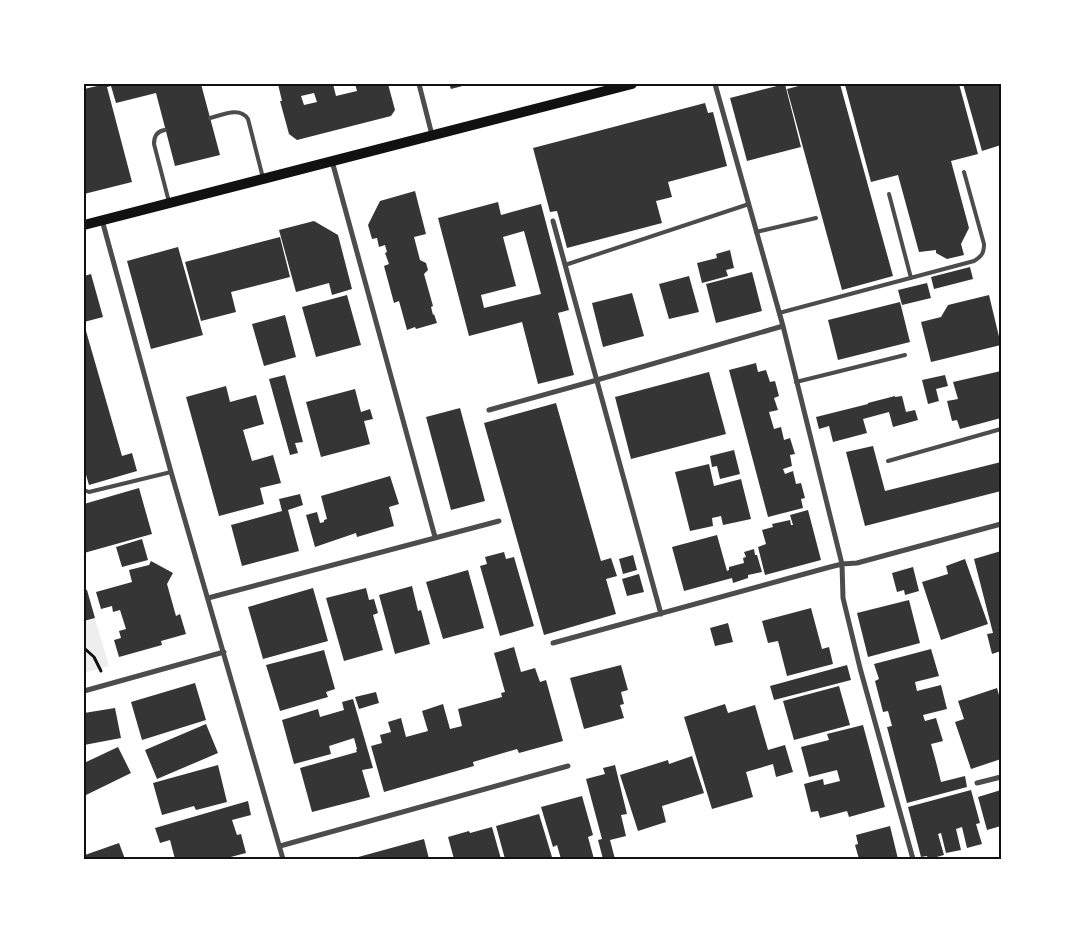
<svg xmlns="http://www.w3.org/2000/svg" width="1085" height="943" viewBox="0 0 1085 943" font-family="'Times New Roman',serif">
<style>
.green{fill:#eee}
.building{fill:#353535;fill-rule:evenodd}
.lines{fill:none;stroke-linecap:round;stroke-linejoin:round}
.path{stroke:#111;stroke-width:3}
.service{stroke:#4c4c4c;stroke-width:4}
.minor{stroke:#4c4c4c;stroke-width:5}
.secondary{stroke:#111;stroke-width:10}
.neatline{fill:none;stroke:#111;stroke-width:2}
</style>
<rect width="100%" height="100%" fill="#fff"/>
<path class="green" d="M95,619L109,666L84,673V622Z"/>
<path class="building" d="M106,84H201L220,155L175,166L156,93L116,103L111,86L107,87L132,182L84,194V89Z
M278,84H333L336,96L357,91L355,84H388L395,110L391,116L297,140L289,134L280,101H282ZM314,93L317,102L304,105L301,96Z
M449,84H470L451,89Z
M785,84L801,147L747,161L730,98Z
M806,84H840L893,276L842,290L787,89Z
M850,84H959L978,154L951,161L969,228L961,244L964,255L947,259L936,253V250L919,252L898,175L871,182L845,85Z
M963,84H1001V145L982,151Z
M705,103L708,113L713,112L727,166L668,182L672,197L656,201L662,223L567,248L557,211L550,212L533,148Z
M415,191L426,234L414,237L420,260L426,263L428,270L424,274L433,306L431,307L433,315L434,314L437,323L416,329L415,327L407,330L399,301L394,303L384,266L389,264L385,253L387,252L385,245L379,247L377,238L372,239L368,225L380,201Z
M498,202L501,215L541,204L569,310L558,313L574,375L538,384L522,322L469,336L438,218ZM524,231L541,294L484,308L481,295L516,286L503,237Z
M314,221L338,235L352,289L332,295L329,283L296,292L279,230Z
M280,237L290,277L231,292L236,312L201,321L185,262Z
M178,247L203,335L151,349L127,261Z
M730,250L734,268L726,270L728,276L702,283L697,263L717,258L716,254Z
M970,267L973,279L934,289L931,277Z
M752,272L762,311L716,323L706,284Z
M91,274L103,317L84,322V276Z
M689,276L699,312L669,319L659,284Z
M927,283L931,298L902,305L898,290Z
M632,293L644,336L603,347L592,303Z
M347,295L361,345L316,357L302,307Z
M989,295L1001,345L931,362L921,322L941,317L948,305Z
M900,302L910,342L838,360L828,320Z
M285,315L296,357L264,366L252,324Z
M84,324L122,456L132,453L137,471L89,485L84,468Z
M756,363L758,372L766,370L770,382L775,381L779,396L774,398L778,410L769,412L774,429L781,427L784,440L790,438L795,454L790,455L792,466L783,469L785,474L793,471L796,484L801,483L805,498L801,499L803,508L768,517L729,370Z
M1001,371V418L960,429L957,420L952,421L947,401L958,399L953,382Z
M709,372L726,434L631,459L615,397Z
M285,375L303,442L295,443L298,453L290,455L269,379Z
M945,375L948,386L936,389L939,401L928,404L922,380Z
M226,386L230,402L256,395L264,424L243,430L252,461L273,455L281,483L260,488L264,504L219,516L186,397Z
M355,389L361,412L370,409L373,419L364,421L370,444L321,457L306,402Z
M895,396V397L902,396L906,412L915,410L918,420L893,427L889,412L863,419L867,433L833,442L829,426L819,429L816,417L868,404V403Z
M556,403L601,561L611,558L617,576L606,579L616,614L544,635L484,423Z
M460,408L485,501L451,510L426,417Z
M873,446L885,491L1001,462V491L865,526L846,452Z
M734,450L740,474L720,479L717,466L712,467L710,456Z
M709,464L714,486L741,479L751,519L723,525L721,516L712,518L713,526L690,531L675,472Z
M390,476L399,504L389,507L394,526L357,537L356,533L315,547L306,515L317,512L320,523L324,522V520L327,519L321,496Z
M139,488L152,534L84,553V504Z
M300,494L303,505L288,510L299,551L242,566L231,525L282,511L279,499Z
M808,510L821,560L765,575L758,547L766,544L762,530L773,527L772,524L790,520L791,525H793L790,515Z
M717,535L727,571L729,570V567L744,563L743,558L746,557L744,552L754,549L755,555H757L762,572L748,575V578L733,583L732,578L684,591L672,547Z
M142,539L148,560L122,567L116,547Z
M1001,551V651L992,654L987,634L993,633L974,559Z
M504,552L506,559L514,557L534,626L500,636L480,566L487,564L485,557Z
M633,555L637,570L623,574L619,559Z
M965,559L988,624L941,640L922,582L948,574L946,566Z
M151,561L173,573L167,584L176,616L180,614L186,634L161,641L162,645L119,657L114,640L121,638L119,631L126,629L120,610L113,612L112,606L101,609L96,592L132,582L129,570L149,565Z
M913,567L919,591L905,595L904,590L897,592L892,573Z
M468,570L484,628L443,639L426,582Z
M639,574L644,592L627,596L622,579Z
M412,586L418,611L421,610L430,644L395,654L379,595Z
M313,588L328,641L263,659L248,607Z
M366,588L369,600L374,599L378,613L373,615L383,650L344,661L326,598Z
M84,590H87L95,618L84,621Z
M909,600L920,643L868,657L857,613Z
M811,608L822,649L829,647L833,664L787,676L778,641L768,643L762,621Z
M728,623L733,642L715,646L710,628Z
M514,647L521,672L535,668L540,682L546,680L563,741L519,753L517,749L473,762L474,766L384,792L371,746L382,743L380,735L391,732L388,722L401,718L406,737L428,731L422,711L443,704L450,729L462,726L458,709L502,697L501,693L505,692L494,653Z
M931,649L939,676L915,682L917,691L941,685L947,709L923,715L925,721L936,718L943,741L931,744L936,762L941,782L965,776L967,787L907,803L887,727L892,726L888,711L883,712L875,681L879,679L874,664Z
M324,650L335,689L326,692L328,697L280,711L266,665Z
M621,665L628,690L621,692L624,704L620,705L624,718L584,729L570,678Z
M847,665L851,680L774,700L770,686Z
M195,683L206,720L142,740L131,702Z
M839,686L850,725L794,740L783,701Z
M997,688L1001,702V759L971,769L955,722L964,719L958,701Z
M376,692L379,703L359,709L355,697Z
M353,699L373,768L362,770L370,797L312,812L300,768L357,752L356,750L357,749L354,738L329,746L331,754L294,764L282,720L318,709L320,717L344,710L342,702Z
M725,704L728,713L755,705L768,750L785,745L793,772L776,777L773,764L746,772L753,797L712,809L684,717Z
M115,708L121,738L84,745V713Z
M206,724L218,753L157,779L145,750Z
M863,725L885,807L849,817L847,811L820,818L818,811L811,812L804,784L823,779L824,785L840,781L837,770L809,777L801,747L829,740L827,734Z
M118,747L131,773L84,796V763Z
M692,756L704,793L662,806L666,822L638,831L620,775L668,760L669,764Z
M218,765L227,802L196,810L194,806L162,815L153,783Z
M615,765L627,814L621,815L626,836L610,840L615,859H603L598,840L602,839L586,779L605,774L603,768Z
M971,790L980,823L976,824L982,844L967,848L962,827L956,829L961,850L946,853L941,833L938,834L944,855L929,859H928L927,856L921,857L908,807Z
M1001,790V826L987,830L978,797Z
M582,796L593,835L588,837L594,859H561L557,845L553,847L541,807Z
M248,801L251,815L232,820L237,835L241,834L246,853L223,859H175L170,840L160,843L155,828Z
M539,814L552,857L546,859H505L496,826Z
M890,826L898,859H859L855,845L858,844L856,835Z
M492,827L501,859H454L448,837L469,831L470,833Z
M424,839L429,859H351Z
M119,843L125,859H86L85,855Z"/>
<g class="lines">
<path class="path" d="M84,648L94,657L101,671"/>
<path class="service" d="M210,118C222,115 240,106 248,119L263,178
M165,130C157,131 154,136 154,144L169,202
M889,194L911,278
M756,232L816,218
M565,265L749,204
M779,313L974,261C982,256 984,253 984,244L964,172
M796,382L905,355
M888,461L1001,429
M84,490L89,492L171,472"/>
<path class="minor" d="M419,84L432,135
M715,84L783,326L842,564L843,598L860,668L913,859
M332,161L435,537
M102,220L171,472L283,859
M553,221L661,614
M489,410L590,382L783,326
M208,598L499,521
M553,643L830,567L842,564L857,563L1001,524
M84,691L224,652
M977,783L1001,777
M280,846L568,766"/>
<path class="secondary" d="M84,225L632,84"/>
</g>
<rect width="1085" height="943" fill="none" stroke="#ffffff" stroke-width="170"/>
<rect x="85" y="85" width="915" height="773" class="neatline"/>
</svg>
